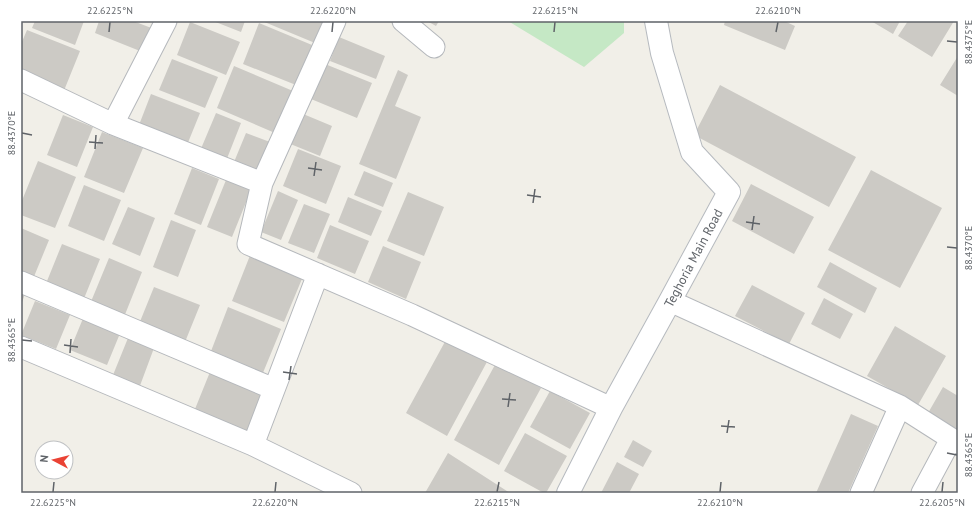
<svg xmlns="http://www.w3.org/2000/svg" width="979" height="514" viewBox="0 0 979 514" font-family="'PT Sans',sans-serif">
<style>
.green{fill:#c5e8c5}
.building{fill:#cccac5}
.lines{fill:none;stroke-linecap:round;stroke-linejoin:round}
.street-casing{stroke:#b5b8bc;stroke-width:23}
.secondary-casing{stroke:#b6babf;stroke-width:24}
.street{stroke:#fff;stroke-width:21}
.secondary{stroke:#fff;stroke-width:22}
.ticks{fill:none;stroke:#5f6368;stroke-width:1.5}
.labels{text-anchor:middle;stroke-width:3;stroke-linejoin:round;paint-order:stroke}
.street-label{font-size:13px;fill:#5f6368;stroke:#fff}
.neatline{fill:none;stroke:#5f6368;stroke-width:1.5}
.ticks-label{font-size:10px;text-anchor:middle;fill:#5f6368}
</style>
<rect width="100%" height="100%" fill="#f1efe8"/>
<path class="green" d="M508,21H624V33L584,67Z"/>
<path class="building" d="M35,21H84L75,45L32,28Z
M99,21H133L154,29L145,53L95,33Z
M213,21H245L241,32Z
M262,21H323L315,43Z
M427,21H439L436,26Z
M725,21H784L795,26L785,50L724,25Z
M871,21H900L893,34Z
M908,21H954L932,57L898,36Z
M190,22L240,42L226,75L177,55Z
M259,23L312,45L296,85L243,64Z
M27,30L80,51L63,93L21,77V44Z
M339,37L385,56L376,79L330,61Z
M958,56V96L940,85Z
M172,59L218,77L205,108L159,90Z
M325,64L372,83L357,118L311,99Z
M234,66L293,91L275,133L217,108Z
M398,70L408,75L395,106L421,117L396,179L359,164Z
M720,85L856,157L829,207L694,135Z
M151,94L200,113L187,145L139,125Z
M296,111L332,126L320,156L283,141Z
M216,113L241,123L226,161L200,151Z
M63,115L93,127L77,167L47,155Z
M102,132L143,148L124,193L84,177Z
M246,133L270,142L257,172L234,162Z
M298,149L341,166L326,204L283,186Z
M38,161L76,177L55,228L21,215V203Z
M192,168L219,179L201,225L174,214Z
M871,170L942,208L900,288L828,250Z
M364,171L393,183L383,207L354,195Z
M226,180L251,190L232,237L207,227Z
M751,184L814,217L794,254L732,221Z
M84,185L121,200L104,241L68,226Z
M278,191L298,200L281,240L261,232Z
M408,192L444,207L424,256L387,241Z
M348,197L382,211L371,236L338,222Z
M304,204L330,214L314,253L288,243Z
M128,207L155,218L140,256L112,244Z
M171,220L196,230L178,277L153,267Z
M330,225L369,241L355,274L317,258Z
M21,228L49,240L33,279L21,273Z
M62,244L100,259L83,301L45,286Z
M383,246L421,262L406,299L368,282Z
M251,253L304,274L284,322L232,301Z
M109,258L142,272L124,317L90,304Z
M830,262L877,288L865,313L817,287Z
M752,285L805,313L789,344L735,316Z
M154,287L200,305L185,342L139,324Z
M21,293L25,294L21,305Z
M824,298L853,314L840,339L811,324Z
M35,301L70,315L56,349L21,335Z
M228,307L281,329L260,380L208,359Z
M84,316L121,331L107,365L70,350Z
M895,326L946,356L918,405L867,376Z
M128,338L154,348L138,391L111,380Z
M447,338L488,360L447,436L406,413Z
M496,363L541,388L499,465L454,440Z
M212,367L264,388L245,435L193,414Z
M943,387L958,396V439L924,420Z
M550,391L590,413L570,449L530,427Z
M851,414L878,426L848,493H816Z
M525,433L567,456L546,493H544L504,471Z
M633,440L652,451L643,467L624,457Z
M448,453L510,493H425Z
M617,462L639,474L629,493H601Z"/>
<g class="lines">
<defs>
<path id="street" d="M403,21L434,47
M21,80L113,124L262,183L248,244L412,315L611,408
M113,124L166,21
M262,183L335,21
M21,282L274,389
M670,301L900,406L958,443
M21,347L253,445L351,493
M253,445L318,274
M861,493L900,406
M922,493L951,439"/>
<path id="secondary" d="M568,493L611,408L670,301L729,192L692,152L662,53L656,21"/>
</defs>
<use href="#street" class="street-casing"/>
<use href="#secondary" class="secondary-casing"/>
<use href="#street" class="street"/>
<use href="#secondary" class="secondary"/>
</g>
<path class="ticks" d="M109,32L110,22M332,32L333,22M554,32L555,22M776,32L778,22M947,41L957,42M22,133L32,135M89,142L103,143M95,149L96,135M308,168L322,170M314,176L316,162M527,195L541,197M533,203L535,189M746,222L760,224M752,230L754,216M947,247L957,248M22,340L32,341M64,345L78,347M70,353L71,339M283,372L297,374M289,380L291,366M502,399L516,400M508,407L510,393M721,426L735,427M727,433L729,420M947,453L957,455M53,492L54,482M275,492L276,482M497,492L499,482M720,492L721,482M942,492L943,482"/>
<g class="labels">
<g class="street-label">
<text transform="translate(693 258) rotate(-62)" y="5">Teghoria Main Road</text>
</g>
</g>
<rect width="979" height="514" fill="none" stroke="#ffffff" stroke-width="44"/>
<g transform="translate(54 460) rotate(277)"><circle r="19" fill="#ffffff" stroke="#bfc1c3"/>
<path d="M0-3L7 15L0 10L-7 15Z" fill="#ea4335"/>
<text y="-6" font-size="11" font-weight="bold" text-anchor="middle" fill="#5f6368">N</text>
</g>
<rect x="22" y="22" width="935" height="470" class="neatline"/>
<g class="ticks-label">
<text x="110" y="14">22.6225°N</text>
<text x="333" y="14">22.6220°N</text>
<text x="555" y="14">22.6215°N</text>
<text x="778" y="14">22.6210°N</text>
<text transform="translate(968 42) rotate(-90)" y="4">88.4375°E</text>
<text transform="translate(11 133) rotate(-90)" y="4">88.4370°E</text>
<text transform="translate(968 248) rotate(-90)" y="4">88.4370°E</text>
<text transform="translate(11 340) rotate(-90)" y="4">88.4365°E</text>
<text transform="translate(968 455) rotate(-90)" y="4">88.4365°E</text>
<text x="53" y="506">22.6225°N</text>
<text x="275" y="506">22.6220°N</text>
<text x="497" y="506">22.6215°N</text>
<text x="720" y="506">22.6210°N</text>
<text x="942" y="506">22.6205°N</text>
</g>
</svg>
